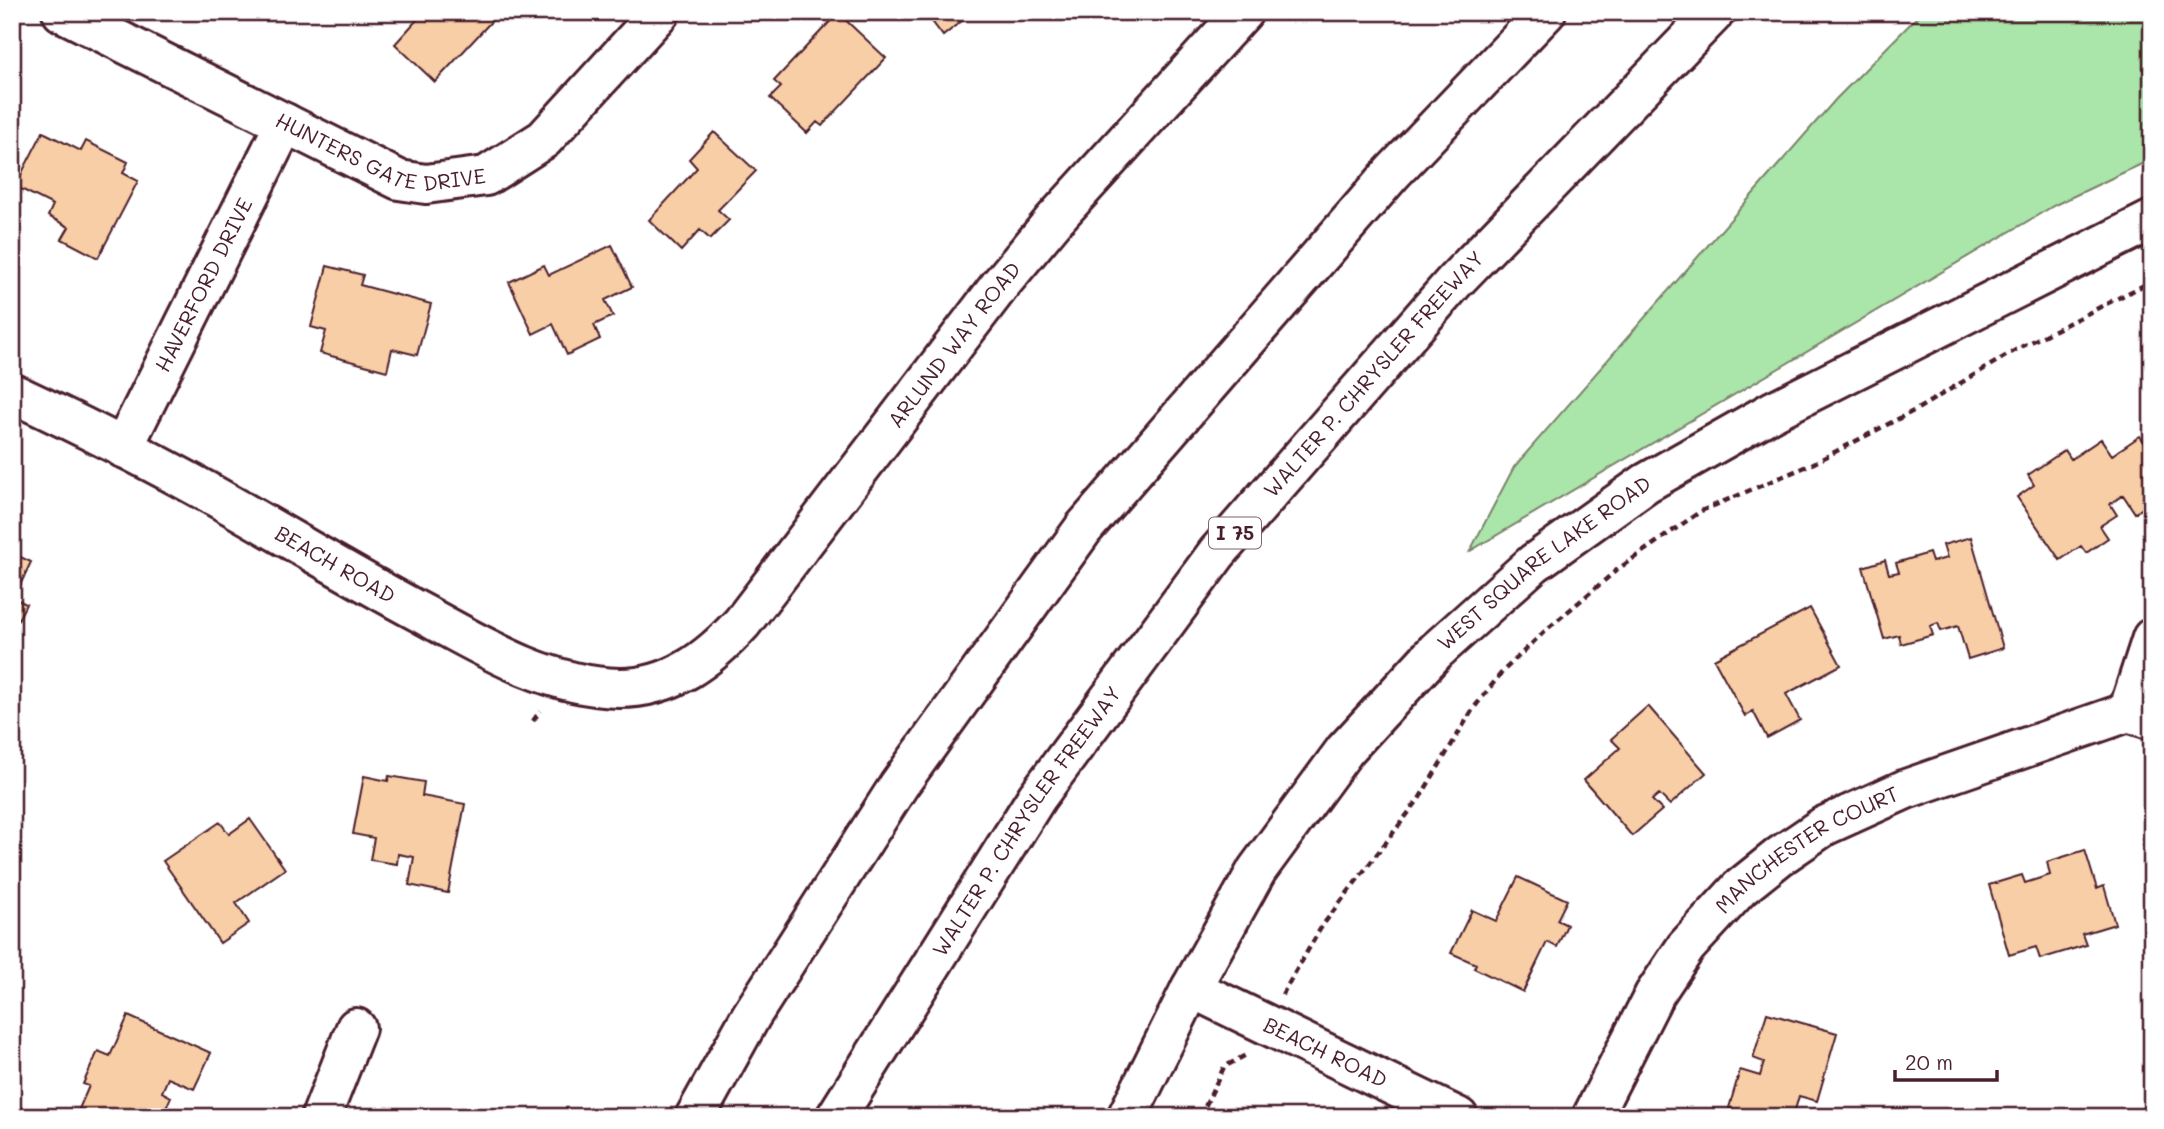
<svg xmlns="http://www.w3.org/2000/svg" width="2164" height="1129" viewBox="0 0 2164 1129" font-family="Mali,sans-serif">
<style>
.green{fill:#aae5aa;stroke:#7a826a;stroke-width:2}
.building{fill:#f8cea7;stroke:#4a1f2b;stroke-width:2}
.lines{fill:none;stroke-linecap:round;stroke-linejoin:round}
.minor-casing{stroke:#4a1f2b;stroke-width:44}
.major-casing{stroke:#4a1f2b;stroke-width:44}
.highway-casing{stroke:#4a1f2b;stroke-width:44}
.path{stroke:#4a1f2b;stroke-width:4.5;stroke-dasharray:7 5;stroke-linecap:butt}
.minor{stroke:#fff;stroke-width:38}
.major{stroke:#fff;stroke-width:38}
.highway{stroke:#fff;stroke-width:38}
.labels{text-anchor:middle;stroke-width:5;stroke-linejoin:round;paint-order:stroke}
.shield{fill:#fff;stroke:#80626b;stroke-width:2}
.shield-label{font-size:19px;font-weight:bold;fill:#4a1f2b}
.street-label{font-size:21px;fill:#4a1f2b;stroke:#fff}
</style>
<rect width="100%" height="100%" fill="#fff"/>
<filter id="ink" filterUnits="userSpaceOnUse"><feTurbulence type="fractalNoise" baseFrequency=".0143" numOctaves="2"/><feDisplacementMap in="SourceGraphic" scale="14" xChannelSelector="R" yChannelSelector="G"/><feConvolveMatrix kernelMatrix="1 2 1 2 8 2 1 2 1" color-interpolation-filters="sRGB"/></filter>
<g filter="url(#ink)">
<path class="green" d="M1922,12H2152V159L2055,205L1470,551L1514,467L1836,99Z"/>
<path class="building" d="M424,12H500L435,82L395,44Z
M925,12H973L943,36Z
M838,13L886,58L822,126L817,122L807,133L770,98L781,87L774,81Z
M43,132L81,151L86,141L128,162L123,173L138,181L98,258L62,239L69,227L48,216L53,205L15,186Z
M714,132L756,171L718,210L729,220L710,239L700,230L681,251L649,220L697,168L689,159Z
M612,245L632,287L605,300L613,316L594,325L600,339L567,355L553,324L533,334L509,282L544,265L549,275Z
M327,266L363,275L360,285L431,304L417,355L392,349L387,371L320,353L326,331L311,327Z
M2140,436L2152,452V502L2135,513L2123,495L2110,504L2117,515L2100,526L2108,538L2086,553L2081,546L2060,560L2017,497L2034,485L2028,475L2065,450L2071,459L2101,439L2112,455Z
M1971,537L2003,648L1968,659L1958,626L1941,631L1938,623L1930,626L1933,635L1901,644L1899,635L1884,639L1863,567L1885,560L1889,574L1899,572L1896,563L1929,553L1932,562L1947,558L1943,545Z
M12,553L31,562L14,598L26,604L15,626L12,625Z
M1810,608L1841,665L1786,694L1800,720L1767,738L1753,711L1745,716L1714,659Z
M1648,706L1706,773L1670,805L1659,794L1652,800L1662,810L1632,836L1584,780L1620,748L1611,739Z
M364,776L388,781L389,776L424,782L422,796L465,804L448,893L409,885L414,857L398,854L397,864L370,860L374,838L353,834Z
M250,819L285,869L236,903L249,923L220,943L163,861L220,822L229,834Z
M2085,850L2097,889L2104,886L2115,924L2082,934L2086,945L2040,959L2036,947L2009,955L1989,885L2022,875L2025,883L2050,875L2047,862Z
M1518,877L1567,900L1557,920L1567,925L1557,947L1547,942L1523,992L1474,968L1476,964L1451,953L1472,910L1496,921Z
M1767,1013L1837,1033L1817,1101L1799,1096L1793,1117H1759L1729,1108L1740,1070L1760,1076L1764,1062L1753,1058Z
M128,1016L211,1053L194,1089L168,1078L162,1092L171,1097L162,1117L141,1113L139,1117H97L79,1109L89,1086L83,1084L98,1051L110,1056Z"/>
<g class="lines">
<defs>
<g id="minor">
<path id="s1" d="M62,12L399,180L426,184L486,176L544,139L660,12"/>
<path id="s2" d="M12,393C87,428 162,466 234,507C297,543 359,580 423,614C483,647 549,687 620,688C672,688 709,659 742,623L1000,285L1054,220L1243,12"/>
<path id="s3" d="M123,448L285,123"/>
<path d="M2128,712L2152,638"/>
<path id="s4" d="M1191,988L1458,1117"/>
<path d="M321,1117L356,1028"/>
<path id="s5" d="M1592,1117L1654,995L1686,947L1740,888L1780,856L1824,826L1906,789L2128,712L2152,720"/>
</g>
<g id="major">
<path id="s6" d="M1127,1117L1191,988L1257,870L1345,750L1436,651L1534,563L1646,483L1773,411L2152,220"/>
</g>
<g id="highway">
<path d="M695,1117L751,1016L899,785L1084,528L1392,173L1546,12"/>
<path id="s7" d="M836,1117L1037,797L1217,553L1454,282L1715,12"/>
</g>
</defs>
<use href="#minor" class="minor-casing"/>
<use href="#major" class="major-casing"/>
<use href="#highway" class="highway-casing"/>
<path class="path" d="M533,721L540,711
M1282,995L1322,926L1419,799L1473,709L1503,671L1546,630L1618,569L1701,511L1812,464L1919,408L2019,348L2152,281
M1200,1117L1224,1067L1246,1055"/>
<use href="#minor" class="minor"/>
<use href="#major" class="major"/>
<use href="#highway" class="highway"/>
</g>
</g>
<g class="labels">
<rect class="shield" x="1209" y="517.5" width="52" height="31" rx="5"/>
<g class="shield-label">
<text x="1235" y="540">I 75</text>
</g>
<g class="street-label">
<text dy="7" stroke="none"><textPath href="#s1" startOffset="352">HUNTERS GATE DRIVE</textPath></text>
<text dy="7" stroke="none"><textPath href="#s3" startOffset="182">HAVERFORD DRIVE</textPath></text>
<text dy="7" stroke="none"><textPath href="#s2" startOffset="1172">ARLUND WAY ROAD</textPath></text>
<text dy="7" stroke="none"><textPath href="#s7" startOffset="919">WALTER P. CHRYSLER FREEWAY</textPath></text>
<text dy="7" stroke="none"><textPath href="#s2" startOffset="366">BEACH ROAD</textPath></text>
<text dy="7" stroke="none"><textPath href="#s6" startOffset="702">WEST SQUARE LAKE ROAD</textPath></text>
<text dy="7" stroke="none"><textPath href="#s7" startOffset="352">WALTER P. CHRYSLER FREEWAY</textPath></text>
<text dy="7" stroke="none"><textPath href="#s5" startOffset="352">MANCHESTER COURT</textPath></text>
<text dy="7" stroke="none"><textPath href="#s4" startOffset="149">BEACH ROAD</textPath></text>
</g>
</g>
<rect width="2164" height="1129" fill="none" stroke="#fff" stroke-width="42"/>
<rect x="21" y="21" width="2122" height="1087" fill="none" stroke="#4a1f2b" stroke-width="2.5" filter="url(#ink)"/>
<path d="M1895 1070v10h102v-10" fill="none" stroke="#4a1f2b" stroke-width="3.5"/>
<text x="1905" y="1070" font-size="21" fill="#4a1f2b" stroke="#ffffff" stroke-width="5" paint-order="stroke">20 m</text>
</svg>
